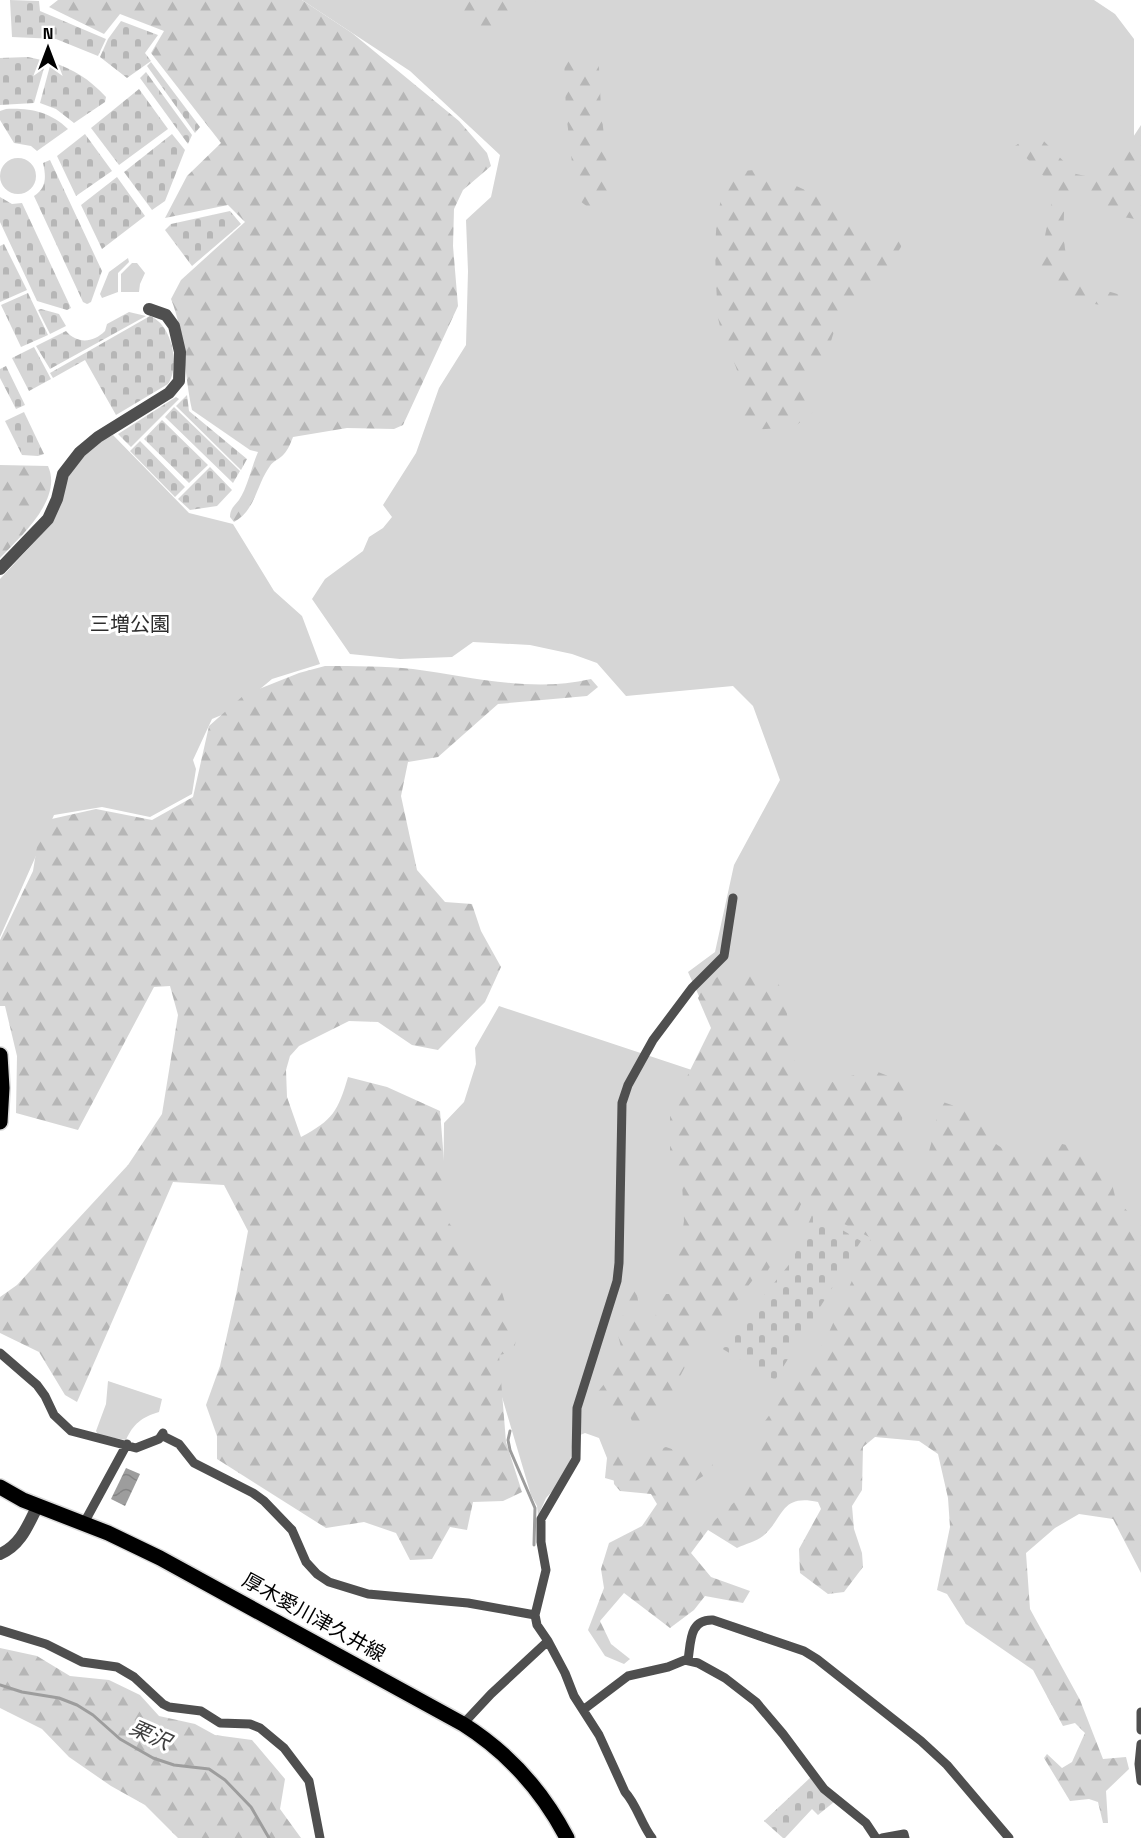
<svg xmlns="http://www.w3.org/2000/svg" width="1141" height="1838" viewBox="0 0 1141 1838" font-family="'Space Grotesk','Noto Sans JP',sans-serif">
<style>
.green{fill:#d6d6d6}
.forest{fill:url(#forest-firs)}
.cemetery{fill:url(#cemetery-stones)}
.water{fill:url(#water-waves)}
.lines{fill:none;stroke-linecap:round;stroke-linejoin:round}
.stream{stroke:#9d9d9d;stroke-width:3}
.primary-casing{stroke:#dbdbdb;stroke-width:18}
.minor{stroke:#4f4f4f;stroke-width:9}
.tertiary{stroke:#4f4f4f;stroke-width:12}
.primary{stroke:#000;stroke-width:15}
.labels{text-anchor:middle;stroke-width:6;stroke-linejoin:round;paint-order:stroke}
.park-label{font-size:20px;fill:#2d2d2d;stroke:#fff}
.street-label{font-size:20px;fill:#000;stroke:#fff}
.water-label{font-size:21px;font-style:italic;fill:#3e3e3e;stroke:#fff}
</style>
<defs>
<pattern id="forest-firs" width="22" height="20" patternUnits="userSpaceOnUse" patternTransform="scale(1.5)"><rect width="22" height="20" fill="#d6d6d6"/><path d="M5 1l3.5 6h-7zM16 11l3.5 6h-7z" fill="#b6b6b6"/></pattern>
<pattern id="cemetery-stones" width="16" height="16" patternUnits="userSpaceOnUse" patternTransform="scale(1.5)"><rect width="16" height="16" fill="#d6d6d6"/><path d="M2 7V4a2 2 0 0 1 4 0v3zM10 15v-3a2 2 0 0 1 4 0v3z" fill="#b6b6b6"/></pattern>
<pattern id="water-waves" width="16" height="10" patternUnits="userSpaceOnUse" patternTransform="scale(1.5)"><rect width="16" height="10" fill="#9d9d9d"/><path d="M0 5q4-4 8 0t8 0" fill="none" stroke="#858585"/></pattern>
</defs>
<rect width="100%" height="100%" fill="#fff"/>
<path class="green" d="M302,0H1094L1115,14L1134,39V191L1141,197V1353L961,1343L716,1526L640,1488L605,1478L607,1458L599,1438L585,1433L573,1438L570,1464L558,1485L546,1498L538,1516L537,1506L531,1495L460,1255L443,1225L444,1123L464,1102L476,1064L475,1048L499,1006L740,1086L688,972L715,952L734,865L780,780L753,706L733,686L626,696L597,663L572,654L530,645L473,642L452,657L400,659L350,654L312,599L325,579L363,551L369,537L383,528L392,517L383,505L416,453L439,388L466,345L468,271L466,220L491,197L500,155L410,71Z
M0 176a18 18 0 1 1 36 0a18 18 0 1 1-36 0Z
M128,258L129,262L118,273V292L102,298L100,294L109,272Z
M132,263H137L145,273L140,284L139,292H121V274Z
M113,435L189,513L233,524L274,591L302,616L320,664L272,679L236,709L212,719L193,760L196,769L192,794L150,817L102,807L54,815L0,937V579L40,536L54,516L70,473L94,444Z
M108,1381L162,1399L159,1412C142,1417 133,1424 126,1440L98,1435L96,1431L106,1404Z"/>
<path class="forest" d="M58,0H302L352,33L459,121L487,153L491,166L463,190L454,209L453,246L458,306L403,425L394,429L347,428L293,437C291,442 288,450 284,454C280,459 273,461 270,466C256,485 256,510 234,522L230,517C230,509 234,506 239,500C248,486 251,468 258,452L250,450L192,410C184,373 185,334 171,299L181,280L245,222L228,205L165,218L187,176L221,143L151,53L164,31L120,14L104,34L49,7Z
M443,0H537L486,37Z
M596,56L599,68L601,109L611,199L609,210L593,211L580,201L573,171L566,112L564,57Z
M1141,125V220L1117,216L1078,192L1065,195C1064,217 1060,256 1074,273C1085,285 1105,290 1120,295L1114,307L1075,301L1042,274L1041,255L1053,197L1052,185L1015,146L1035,132L1076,174L1105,180Z
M761,170L825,199L836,207L867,243C878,244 887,235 898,236L902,241L901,247L883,276L840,312L827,354L809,374L808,381L814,401L812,413L794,427L749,430L743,426C742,409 743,390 738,373C732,354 722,338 718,318C717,287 705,184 742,172C747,170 755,170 761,170Z
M0,465L48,466C63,499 21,536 0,558Z
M325,666C354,666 384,666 413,669C472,677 532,693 591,679L598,687L587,696L498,704L438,757L408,762L401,796L417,870L445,902L472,904L481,931L501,967L485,1002L438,1050L412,1045L378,1022L349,1021L299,1046L290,1056L286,1070L287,1097L301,1137C333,1120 338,1111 348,1077L387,1087L440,1111L449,1223L500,1286L516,1338L514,1352L499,1355L506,1442L522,1492L503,1501L473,1502L467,1530L450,1527L432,1559L410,1560L396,1533L364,1522L326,1528L217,1459V1436L206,1405L220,1366L236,1295L248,1231L224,1185L173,1182L77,1402L65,1395L39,1352L0,1333V1297L17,1285L128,1165L162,1114L178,1015L170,986L154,987L78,1130L16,1113L17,1056L5,1006H0V940L33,871L39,834L47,820L96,809L152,820L193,797L209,726L244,695L299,673Z
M725,971C754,973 772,965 784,995L797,1078L823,1085L863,1072H878L906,1083L913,1094L902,1119L910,1175L921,1180L936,1126V1113L943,1102L969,1111L996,1144L1021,1161L1035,1160L1062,1144L1076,1147L1099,1161L1109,1172L1116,1200L1141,1224V1573L1113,1519L1079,1514L1055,1528L1026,1553L1030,1609L1080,1700L1103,1759L1126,1757L1129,1769L1106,1791L1108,1823H1103L1098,1802L1089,1799L1070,1801L1044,1758L1047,1754L1062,1768L1072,1762L1085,1733L1075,1723L1063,1726L1033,1670L966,1624L947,1594L937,1590L950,1527L948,1498L938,1454L919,1441L875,1437L863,1447L862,1490L852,1506L854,1529L862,1553L863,1567L844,1592L828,1594L800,1573L799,1549L821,1509L818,1502C780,1494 785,1517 763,1536C757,1541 745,1544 737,1548L708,1530L691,1553L711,1577L750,1591L743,1603L705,1596L694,1610L670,1628L624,1593L600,1621L611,1644L630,1659L624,1664L605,1656L588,1630L604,1588L601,1569L609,1543L642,1526L657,1504L651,1494L620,1491L614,1484L612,1453L645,1454L666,1447L691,1456L711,1461L714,1469L697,1480L685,1506L714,1521L744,1493L758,1466L765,1421L826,1339L871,1238L802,1202L785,1240L767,1272L755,1277L716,1328L703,1332L658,1419L634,1426L629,1414L598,1402L597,1393L624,1359L618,1335L630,1287L636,1288L641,1319H655L660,1294H672L684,1221L682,1183L670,1150V1111L711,1028L698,998L704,987Z
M0,1648L37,1656L70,1676L109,1680L140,1695L159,1716L195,1724L215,1735L252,1740L285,1779L280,1809L301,1838H178L145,1805L111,1786L69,1757L42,1729L0,1708Z"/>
<path class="cemetery" d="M10,0L39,1L40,11L106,39L98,56L56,39L12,37Z
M121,21L158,35L145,53L151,61L127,78L100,57L108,39Z
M28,57L46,61L34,103L0,105V58Z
M51,62C74,69 89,79 106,97L105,102L74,123L56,109L40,103Z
M151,62L200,127L195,133L147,66Z
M146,72L192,135L188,144L140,78Z
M139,89L168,129L119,165L91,128Z
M6,109C31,108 50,112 68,129L37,151L31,146L14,143L0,120V111Z
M85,134L112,171L76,196L57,156Z
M172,134L185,150L165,201L152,210L124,172Z
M50,160L102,271L91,302L87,304L83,302L34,196C47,188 46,176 43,163Z
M117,177L145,216L102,249L81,205Z
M0,197L12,204L22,203L71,308L67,310L37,301L0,222Z
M230,211L241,224L192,266L165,230L171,224Z
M4,244L27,290L0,302V246Z
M28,293L48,335L21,347L1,305Z
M41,309L59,314L66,326L50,334L38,310Z
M129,312L146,316L50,369L36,346L66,331C77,344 93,343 105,331L107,324Z
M150,316C173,325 180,367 168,384L116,415L85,360L53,378L50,373Z
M34,347L51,379L29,391L12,358Z
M6,366L25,405L16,409L0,378V369Z
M187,395L189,411L247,459L241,470L176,406Z
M176,397L179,399L131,447L118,434Z
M174,407L240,471L233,483L165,417Z
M24,412L44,454L38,456L22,455L5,421Z
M162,420L208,465L189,483L144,439Z
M140,441L185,487L175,497L130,451Z
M210,467L232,490L217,506L190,510L178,499Z
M813,1213L861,1241L775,1380L721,1348L792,1261Z
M811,1777L834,1802L818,1815L812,1809L785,1838H783L764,1821Z"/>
<path class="water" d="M126,1468L140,1474L125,1506L111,1499Z"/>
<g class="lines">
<path class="stream" d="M510,1431L508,1440L510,1450L535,1508L534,1545
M0,1685L22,1692L59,1698L77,1705L93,1715L120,1739L153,1758L174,1765L209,1769L225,1780L251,1807L269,1838"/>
<defs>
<path id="primary" d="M0,1055L2,1088L0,1122
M0,1487L23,1500L108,1533L160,1558L463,1724C509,1753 542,1790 567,1838"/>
</defs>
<use href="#primary" class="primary-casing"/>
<path class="minor" d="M0,1353L37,1385L45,1396L54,1415L71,1431L136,1448L159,1439L163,1433
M163,1436L179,1444L194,1463L253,1493L264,1501L292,1530L306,1562L317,1574L329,1582L368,1594L468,1603L535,1615
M84,1523L127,1444
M0,1630L46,1644L82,1662L117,1667L134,1677L163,1704L169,1707L201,1711L220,1723L250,1724L260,1728L284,1748L309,1781L320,1838
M548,1641L565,1673L574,1696L599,1735L625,1792C637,1805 641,1824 652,1838
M688,1660C691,1642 689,1619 713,1620L804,1651L817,1659L921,1741L947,1765L1009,1838
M583,1710L628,1676L668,1667L685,1660L698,1663L725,1678L756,1702L783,1734L824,1789L866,1823L876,1838
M1141,1712V1730
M463,1724L491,1694L548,1641L537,1625L535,1615L546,1570L541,1542V1519L576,1459L577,1408L617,1281L619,1263L622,1103L628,1085L653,1040L692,988L724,956L733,898
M1141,1744L1139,1764L1141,1781
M882,1838L904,1834L905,1838"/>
<path class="tertiary" d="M0,569L48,519L57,499L63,474L80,452L98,437L169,393L179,381L180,352L174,326L166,315L149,309
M0,1554C21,1545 28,1525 38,1505"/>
<use href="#primary" class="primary"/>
</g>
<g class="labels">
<g class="park-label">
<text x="130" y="631">三増公園</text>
</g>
<g class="street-label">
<text transform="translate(314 1617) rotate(29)" y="7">厚木愛川津久井線</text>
</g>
<g class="water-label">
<text transform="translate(150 1735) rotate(24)" y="7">栗沢</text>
</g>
</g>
<g transform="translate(48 48)" stroke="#ffffff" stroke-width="4.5" paint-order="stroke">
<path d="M0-4.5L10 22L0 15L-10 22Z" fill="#000000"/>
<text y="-9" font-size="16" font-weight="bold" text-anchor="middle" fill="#000000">N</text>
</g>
</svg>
